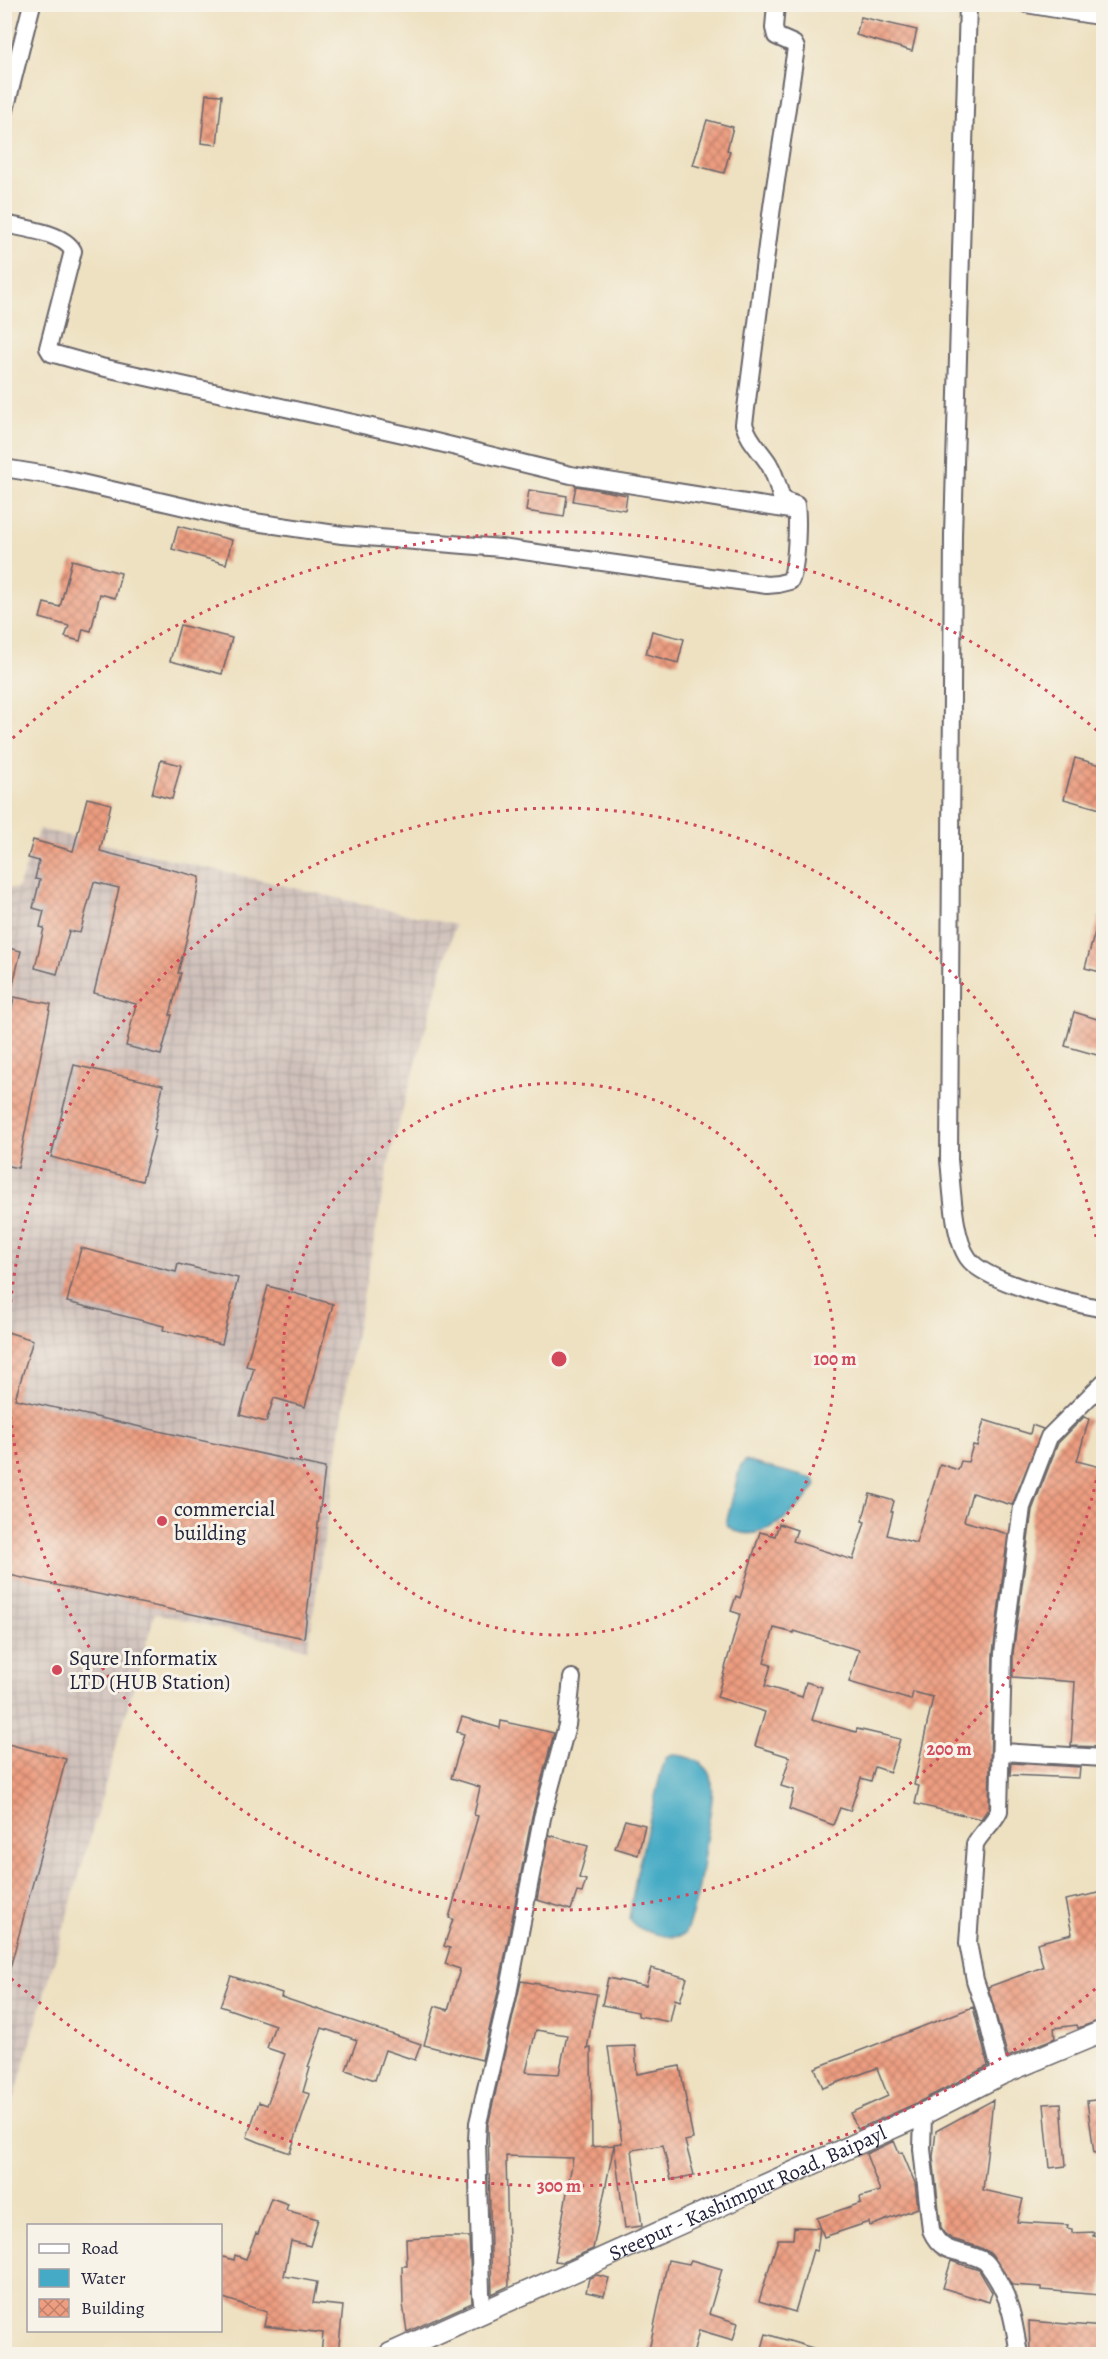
<svg xmlns="http://www.w3.org/2000/svg" width="1108" height="2359" viewBox="0 0 1108 2359" font-family="Alegreya,serif">
<style>
.industrial{fill:url(#industrial-grid)}
.water{fill:#45aac5;stroke:#346680;stroke-width:1.5}
.building{fill:url(#building-cross-hatch);fill-rule:evenodd}
.lines{fill:none;stroke-linecap:round;stroke-linejoin:round}
.minor-casing{stroke:#69656a;stroke-width:20}
.tertiary-casing{stroke:#69656a;stroke-width:24}
.minor{stroke:#fff;stroke-width:16}
.tertiary{stroke:#fff;stroke-width:21}
.ring{fill:none;stroke:#d1495b;stroke-width:3;stroke-dasharray:3 6}
.poi-dot{fill:#d1495b;stroke:#f7f3e8;stroke-width:2}
.labels{text-anchor:middle;stroke-width:6;stroke-linejoin:round;paint-order:stroke}
.poi-label{font-size:21px;fill:#22223b;stroke:#f7f3e8;text-anchor:start}
.street-label{font-size:21px;fill:#22223b;stroke:#f7f3e8}
.centre{fill:#d1495b;stroke:#f7f3e8;stroke-width:3}
.ring-label{font-size:18px;text-anchor:middle;font-weight:bold;fill:#d1495b;stroke:#f7f3e8;stroke-width:6;stroke-linejoin:round;paint-order:stroke}
</style>
<defs>
<pattern id="industrial-grid" width="8" height="8" patternUnits="userSpaceOnUse" patternTransform="scale(1.5)"><rect width="8" height="8" fill="#cfc0ba"/><path d="M0 4h8M4 0v8" fill="none" stroke="#b1a5a1"/></pattern>
<pattern id="building-cross-hatch" width="8" height="8" patternUnits="userSpaceOnUse" patternTransform="scale(1.5)"><rect width="8" height="8" fill="#ed9d80"/><path d="M0 0l8 8M0 8l8-8" fill="none" stroke="#c0806a"/></pattern>
</defs>
<rect width="100%" height="100%" fill="#f7f3e8"/>
<filter id="ink" filterUnits="userSpaceOnUse"><feTurbulence type="fractalNoise" baseFrequency=".0167" numOctaves="2"/><feDisplacementMap in="SourceGraphic" scale="12" xChannelSelector="R" yChannelSelector="G"/><feConvolveMatrix kernelMatrix="1 2 1 2 8 2 1 2 1" color-interpolation-filters="sRGB"/></filter>
<filter id="wash" filterUnits="userSpaceOnUse"><feTurbulence type="fractalNoise" baseFrequency=".008" numOctaves="4" result="noise"/><feDisplacementMap in="SourceGraphic" scale="24" xChannelSelector="R" yChannelSelector="G"/><feGaussianBlur stdDeviation="1.35" result="paint"/><feColorMatrix in="noise" values="0 0 0 0 0 0 0 0 0 0 0 0 0 0 0 0 0 1.4 0 .05"/><feComposite in="paint" operator="in"/></filter>
<g filter="url(#wash)">
<rect width="100%" height="100%" fill="#eee1c1"/>
<path class="industrial" d="M39,829L455,925L391,1151L349,1371L308,1649L155,1613L5,2131L4,887L18,889Z"/>
<path class="water" d="M745,1461L814,1479L816,1485C802,1508 754,1553 726,1524L740,1467Z
M672,1755C686,1755 706,1762 711,1776C715,1792 710,1811 708,1827C702,1864 700,1901 684,1935C671,1940 635,1932 629,1918L637,1872L661,1772L666,1758Z"/>
<g id="blocks">
<path class="building" d="M861,17L917,30L912,51L856,35Z
M206,94L222,95L217,145L201,143Z
M707,120L733,127L727,150L730,151L724,173L693,165Z
M576,486L627,495L625,510L573,501Z
M529,490L567,496L564,517L526,511Z
M178,526L232,540L226,564L172,549Z
M72,560L121,573L115,598L100,594L91,631L83,629L80,641L65,637L69,626L40,618L44,603L60,607Z
M180,625L232,638L222,674L170,661Z
M652,631L684,639L678,663L646,654Z
M1075,758L1104,766V810L1064,799Z
M161,760L181,765L172,799L152,794Z
M87,798L111,804L100,851L200,877L195,905L178,973H181L170,1015H172L161,1055L126,1046L136,1004L94,993L119,888L94,882L80,933L69,931L57,974L35,968L44,928L40,927L44,911L33,908L40,880L35,879L39,861L28,858L33,840L73,851Z
M1099,917H1104V973L1085,968Z
M4,947L21,951L10,996H4Z
M14,997L51,1004L18,1168L4,1165V1045Z
M1074,1012L1104,1021V1057L1065,1046Z
M74,1065L163,1085L154,1129L156,1130L142,1181L51,1157Z
M81,1248L176,1272L178,1264L238,1278L222,1344L163,1330L164,1326L67,1302Z
M268,1286L333,1304L305,1407L274,1398L266,1422L240,1415L254,1368L246,1366Z
M4,1331L33,1340L15,1399L325,1468L304,1638L4,1574Z
M1084,1417L1089,1419L1077,1461L1104,1468L1099,1487H1104V1747L1071,1746L1075,1682L1013,1677V1654L1032,1510L1058,1443Z
M984,1420L1030,1434L1032,1425L1043,1429L1012,1505L972,1493L964,1521L1008,1534L993,1653L989,1808L981,1819L915,1804L919,1786L914,1785L933,1697L913,1692L911,1700L849,1682L859,1650L794,1631V1633L774,1628L764,1663L771,1665L765,1686L802,1697L806,1682L822,1687L812,1720L856,1732L857,1729L900,1739L890,1772L875,1767L871,1781L861,1778L850,1811L840,1808L833,1825L789,1809L794,1790L781,1786L790,1757L755,1746L765,1712L717,1697L740,1614L731,1611L736,1596L740,1598L760,1532L775,1536L779,1524L797,1530L793,1541L853,1560L865,1522L862,1521L870,1494L894,1501L891,1512H893L887,1535L916,1543L940,1464L958,1470L961,1461L968,1462L973,1445L977,1446Z
M462,1717L500,1728L501,1721L554,1733L532,1816L498,1992L482,2060L424,2045L435,2006L448,2010L460,1969L445,1964L450,1948L444,1946L453,1919L449,1918L478,1816L474,1815L480,1787L451,1778L464,1734L457,1732Z
M4,1743L66,1759L9,1972L4,1971Z
M1011,1763L1080,1767L1079,1778L1010,1775Z
M625,1820L645,1825L638,1855L615,1848Z
M549,1835L588,1846L579,1878L586,1880L582,1893L577,1892L571,1910L537,1900Z
M1104,1892V1940L1099,1941L1104,1959V2019L1078,2028L1077,2025L1054,2028L1055,2038L1008,2057L988,1987L1043,1967L1037,1943L1072,1934L1065,1900Z
M651,1968L687,1978L680,2001L675,1999L670,2022L638,2016V2012L602,2005L608,1978L646,1986Z
M231,1976L282,1993L281,1997L421,2044L415,2060L385,2050L375,2080L346,2070L357,2040L322,2028L308,2067L310,2068L303,2092L310,2094L290,2153L259,2142L247,2137L259,2102L267,2105L285,2054L267,2048L275,2025L220,2006Z
M521,1981L597,1994L587,2049L591,2048L592,2147L614,2145L593,2249L563,2262L555,2261L573,2158L506,2156L509,2286L492,2294L488,2125ZM536,2030L567,2035L559,2074L526,2072Z
M973,2007L988,2066L917,2103L858,2129L850,2113L888,2096L877,2068L823,2088L815,2068Z
M635,2046L637,2074L680,2066L693,2139L685,2141L694,2175L671,2180L663,2145L632,2150L642,2226L625,2228L614,2144L622,2143L608,2047Z
M1104,2099V2152L1094,2153L1087,2101Z
M993,2100L983,2190L1023,2199L1017,2222L1068,2225L1067,2228L1072,2229V2233L1094,2232L1093,2236L1104,2238V2277L1100,2295L1042,2290V2287L1012,2285L991,2253L979,2247L952,2239L944,2233L941,2227L933,2157L936,2131Z
M1061,2103L1066,2166L1050,2168L1044,2104Z
M894,2141L899,2153L902,2152L915,2183L918,2208L870,2226L869,2222L824,2237L817,2218L861,2203L860,2197L880,2191L866,2154Z
M271,2198L288,2204L286,2210L318,2219L310,2246L291,2241L284,2276L317,2282L313,2303L343,2306L338,2355H321L323,2333L264,2326L267,2312L220,2297V2256L234,2260L235,2255L246,2259L256,2233L258,2234Z
M794,2227L820,2228L817,2251L813,2250L795,2312L759,2301L778,2239H793Z
M443,2237H469L472,2303L407,2332L403,2304L402,2266H407L406,2239Z
M668,2260L689,2264L691,2260L722,2269L709,2314L738,2323L733,2340L699,2330L693,2355H648Z
M951,2261L979,2270L992,2292L989,2302L943,2288Z
M597,2275L609,2278L604,2296L586,2292L589,2278Z
M1029,2321L1104,2327V2355H1083V2353L1030,2354Z
M766,2334L823,2351L822,2355H760Z"/>
</g>
</g>
<g filter="url(#ink)">
<use href="#blocks" fill-opacity="0" stroke="#69656a" stroke-width="1.5"/>
<g class="lines">
<defs>
<path id="minor" d="M968,4L953,535L949,1160C952,1186 953,1237 968,1258C985,1283 1073,1303 1104,1309
M1026,4L1104,17
M4,114L32,4
M4,224C23,228 64,233 73,251L48,348L51,353L101,367L403,434L571,475L796,511
M4,468L47,475L241,520L342,535L501,548L767,585L778,584L790,581C797,568 798,520 796,505L782,500C778,487 776,476 769,464C761,451 748,440 744,424L772,207L796,48L794,44L776,36L774,28L776,4
M1002,1752L1104,1758
M1001,2074L984,2007L975,1980L968,1943L975,1844C982,1831 993,1824 999,1811L1003,1653L1022,1507L1049,1437L1104,1382
M923,2114L922,2149L931,2230C943,2258 963,2248 984,2261C988,2263 990,2269 993,2272C1011,2299 1014,2323 1019,2354
M483,2311L481,2293L477,2140L478,2123L508,1994L542,1818L567,1725L572,1678"/>
<g id="tertiary">
<path id="s1" d="M390,2354L923,2114L1001,2074L1104,2031"/>
</g>
</defs>
<use href="#minor" class="minor-casing"/>
<use href="#tertiary" class="tertiary-casing"/>
<use href="#minor" class="minor"/>
<use href="#tertiary" class="tertiary"/>
</g>
</g>
<g class="ring">
<circle cx="559" cy="1359" r="276"/>
<path d="M1103 1445A551 551 0 1 1 1103 1273"/>
<path d="M1102 1983A827 827 0 0 1 6 1974M6 744A827 827 0 0 1 1102 735"/>
</g>
<g class="poi-dot">
<circle cx="162" cy="1521" r="6"/>
<circle cx="57" cy="1670" r="6"/>
</g>
<g class="labels">
<g class="poi-label">
<text x="174" y="1516">commercial<tspan x="174" dy="24">building</tspan></text>
<text x="69" y="1665">Squre Informatix<tspan x="69" dy="24">LTD (HUB Station)</tspan></text>
</g>
<g class="street-label">
<text dy="7" stroke="none"><textPath href="#s1" startOffset="392">Sreepur - Kashimpur Road, Baipayl</textPath></text>
</g>
</g>
<circle cx="559" cy="1359" r="9" class="centre"/>
<g class="ring-label">
<text x="835" y="1365">100 m</text>
<text x="949" y="1755">200 m</text>
<text x="559" y="2192">300 m</text>
</g>
<rect width="1108" height="2359" fill="none" stroke="#f7f3e8" stroke-width="24"/>
<rect x="27" y="2224" width="195" height="108" fill="#f7f3e8" stroke="#a29fa3" stroke-width="1.5"/>
<rect x="39" y="2244" width="30" height="9" fill="#ffffff" stroke="#a29fa3" stroke-width="1.5"/>
<text x="81" y="2254" font-size="18" fill="#22223b">Road</text>
<rect x="39" y="2269" width="30" height="18" fill="#45aac5" stroke="#a29fa3" stroke-width="1.5"/>
<text x="81" y="2284" font-size="18" fill="#22223b">Water</text>
<rect x="39" y="2299" width="30" height="18" fill="url(#building-cross-hatch)" stroke="#a29fa3" stroke-width="1.5"/>
<text x="81" y="2314" font-size="18" fill="#22223b">Building</text>
</svg>
